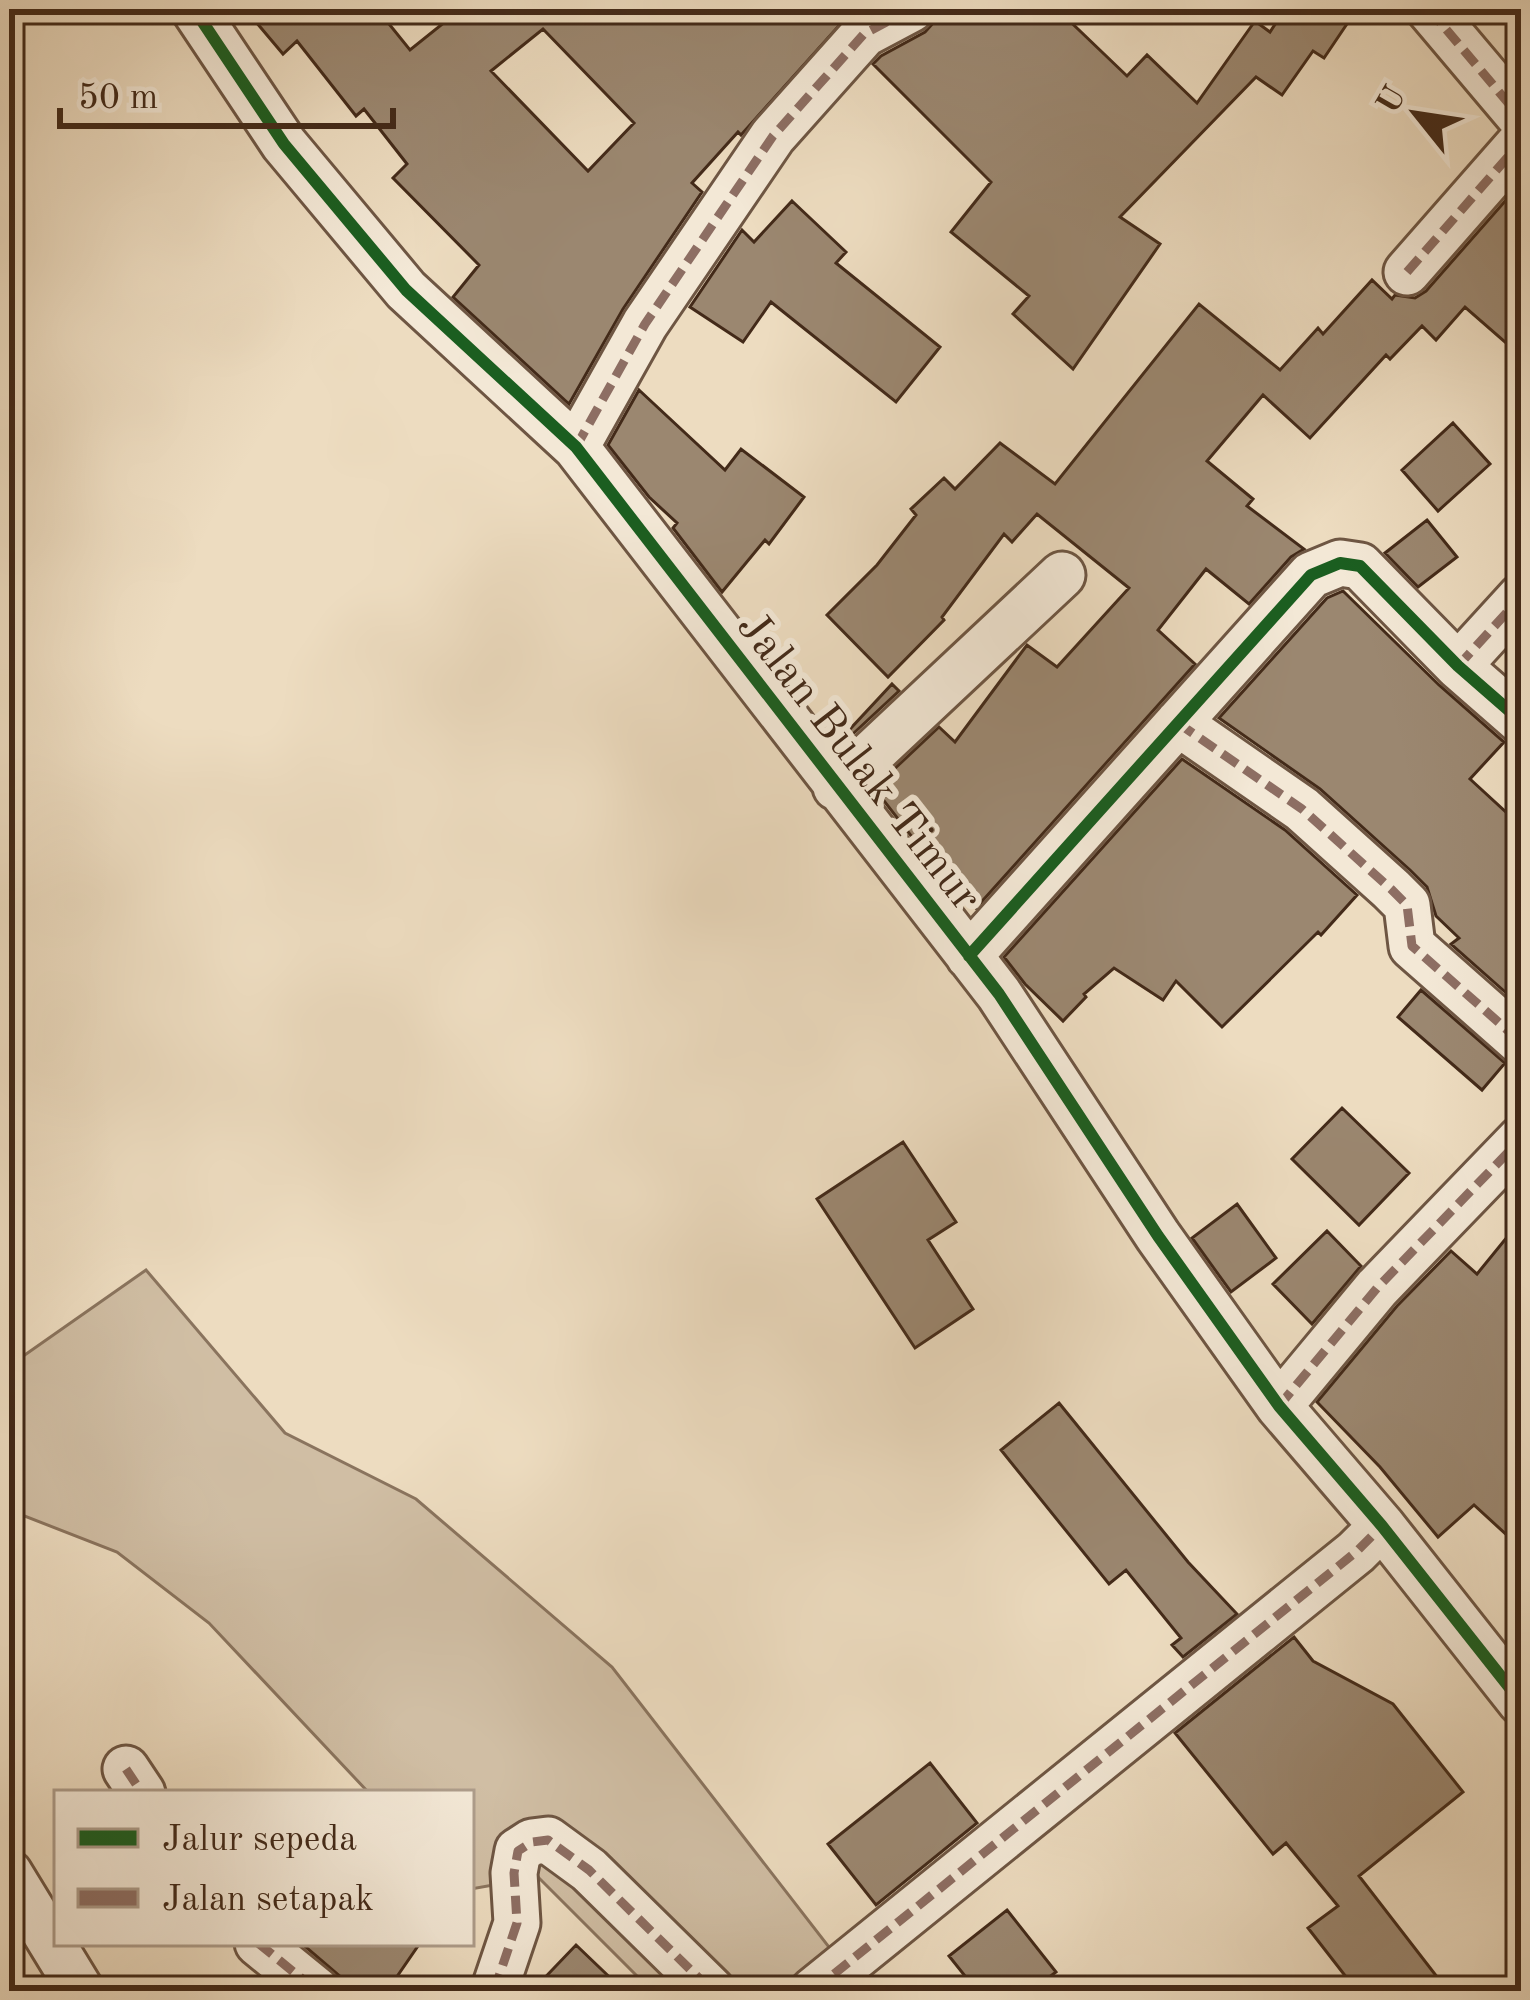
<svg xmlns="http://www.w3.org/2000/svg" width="1530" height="2000" viewBox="0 0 1530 2000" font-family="'Old Standard TT',serif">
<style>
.green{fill:#d0bea4;stroke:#8a745e;stroke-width:3}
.building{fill:#9b8770;stroke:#432a19;stroke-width:3;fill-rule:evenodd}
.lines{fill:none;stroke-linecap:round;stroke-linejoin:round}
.minor-casing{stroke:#6e5643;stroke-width:51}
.minor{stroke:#f3e8d6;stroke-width:45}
.quiet{stroke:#8d6e63;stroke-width:9;stroke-dasharray:18 9;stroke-linecap:butt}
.cycleway-casing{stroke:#f3e8d6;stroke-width:20}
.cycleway{stroke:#1b5e20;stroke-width:12}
.labels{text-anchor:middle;stroke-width:12;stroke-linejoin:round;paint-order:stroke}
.street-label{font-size:45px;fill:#432a19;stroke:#f3e8d6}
</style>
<rect width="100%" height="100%" fill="#eddcc0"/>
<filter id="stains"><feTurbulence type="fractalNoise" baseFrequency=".00167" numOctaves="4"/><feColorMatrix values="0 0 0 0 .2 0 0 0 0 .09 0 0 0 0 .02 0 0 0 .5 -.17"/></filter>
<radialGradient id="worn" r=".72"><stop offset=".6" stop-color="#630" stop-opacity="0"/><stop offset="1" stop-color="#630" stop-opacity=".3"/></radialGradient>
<path class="green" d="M146,1270L285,1433L416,1499L612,1667L863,1991H652L538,1877L471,1889V1793H369L209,1623L117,1552L9,1510V1366Z"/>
<path class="building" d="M245,9H377L410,50L461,9H854L741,135L738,132L692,183L702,192L623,309L569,404L453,297L479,265L393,178L407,164L364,109L356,116L297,41L283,54ZM543,29L634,123L588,171L491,71Z
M938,9H1057L1127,76L1147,55L1197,103L1255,21L1270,32L1285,9H1357L1324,58L1313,51L1282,95L1256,77L1120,217L1160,244L1073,369L1013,314L1029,296L951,232L991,182L873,64L881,56L925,32L934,22Z
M1521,183V356L1465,307L1436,340L1422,326L1390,359L1386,355L1310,438L1263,395L1207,461L1253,499L1247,506L1304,549L1291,557L1249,604L1206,569L1158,630L1195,664L976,908L943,877L874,788L939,727L955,742L1027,645L1057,667L1129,588L1037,514L1012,542L1004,534L942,617L944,620L888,677L827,615L877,565L916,515L911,509L944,478L955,489L1000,443L1055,484L1199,304L1280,370L1318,328L1323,334L1372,280L1392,299L1395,295L1415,298L1426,291Z
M792,201L846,252L836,263L940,347L896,402L771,302L743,342L690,307L742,230L754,242Z
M639,390L725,470L741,449L804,497L769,544L765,540L722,592L673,528L677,523L649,497L608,445Z
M1453,423L1490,464L1438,511L1402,470Z
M1427,520L1457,557L1418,587L1385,553Z
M1343,591L1439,685L1504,742L1470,779L1521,826V1006L1451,944L1459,938L1436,916L1427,887L1410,870L1320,789L1219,718L1327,598Z
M892,684L899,691L841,745L838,742Z
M1182,759L1285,830L1357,895L1321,935L1318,932L1222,1027L1176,981L1163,1000L1114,968L1084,994L1086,997L1063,1021L1025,984L1004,957Z
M1421,990L1505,1063L1482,1090L1398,1017Z
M1342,1108L1409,1173L1359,1225L1292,1159Z
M903,1142L956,1222L928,1240L973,1309L915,1348L817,1199Z
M1237,1204L1276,1258L1231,1292L1192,1238Z
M1521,1220V1548L1474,1505L1438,1537L1380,1467L1317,1402L1397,1306L1451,1251L1477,1274Z
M1327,1231L1361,1266L1312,1324L1273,1284Z
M1059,1403L1188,1562L1237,1614L1183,1657L1172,1645L1181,1638L1126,1570L1109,1584L1001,1450Z
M1294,1637L1313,1661L1393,1704L1463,1792L1359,1876L1448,1991H1357L1308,1928L1338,1906L1286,1843L1273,1854L1175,1733Z
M930,1763L977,1823L876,1905L828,1844Z
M1007,1910L1056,1972L1031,1991H977L949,1956Z
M301,1943H420L387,1991H357Z
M576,1945L624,1991H532Z"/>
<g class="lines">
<defs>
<path id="minor" d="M194,9L284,144L406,290L576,447L999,994L1158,1236L1279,1406L1382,1526L1521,1702
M1429,9L1521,118
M1407,272L1521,142
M576,447L645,324L773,136L864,34L911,9
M1458,666L1521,597
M1178,723L1302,809L1391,889L1407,905L1412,946L1521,1042
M836,787L1062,575
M969,956L1311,575L1340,563L1360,566L1458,666L1521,721
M1279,1406L1377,1288L1521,1139
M126,1769L142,1793
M9,1873L81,1991
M258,1943L317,1991
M494,1991L517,1923L514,1873L518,1851L532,1842L548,1840L589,1870L712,1991
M813,1991L1356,1552L1382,1526"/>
</defs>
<use href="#minor" class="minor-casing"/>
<use href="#minor" class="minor"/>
<path class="quiet" d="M1429,9L1521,118
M1407,272L1521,142
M576,447L645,324L773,136L864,34L911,9
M1458,666L1521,597
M1178,723L1302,809L1391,889L1407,905L1412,946L1521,1042
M1279,1406L1377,1288L1521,1139
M126,1769L142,1793
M258,1943L317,1991
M494,1991L517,1923L514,1873L518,1851L532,1842L548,1840L589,1870L712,1991
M813,1991L1356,1552L1382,1526"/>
<defs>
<path id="cycleway" d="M194,9L284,144L406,290L576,447L999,994L1158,1236L1279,1406L1382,1526L1521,1702
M969,956L1311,575L1340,563L1360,566L1458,666L1521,721"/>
</defs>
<use href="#cycleway" class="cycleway-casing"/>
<use href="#cycleway" class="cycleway"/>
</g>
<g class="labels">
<g class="street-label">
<text transform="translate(861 760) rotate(52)" y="16">Jalan Bulak Timur</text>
</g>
</g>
<rect width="1530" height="2000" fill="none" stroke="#eddcc0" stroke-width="48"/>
<rect x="12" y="12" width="1506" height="1976" fill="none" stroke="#432a19" stroke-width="6"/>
<rect x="24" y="24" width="1482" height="1952" fill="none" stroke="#432a19" stroke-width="3"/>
<rect x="54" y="1790" width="420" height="156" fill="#f3e8d6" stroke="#ad9c8a" stroke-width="3"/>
<rect x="78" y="1829" width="60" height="18" fill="#1b5e20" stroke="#ad9c8a" stroke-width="3"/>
<text x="162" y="1850" font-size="36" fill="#432a19">Jalur sepeda</text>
<rect x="78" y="1889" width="60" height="18" fill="#8d6e63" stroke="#ad9c8a" stroke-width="3"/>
<text x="162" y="1910" font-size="36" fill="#432a19">Jalan setapak</text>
<g transform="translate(1416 114) rotate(300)" stroke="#f3e8d6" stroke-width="9" paint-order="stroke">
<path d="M0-9L21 45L0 30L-21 45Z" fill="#432a19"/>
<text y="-18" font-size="33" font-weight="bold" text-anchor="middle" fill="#432a19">U</text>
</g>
<path d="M60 108v18h333v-18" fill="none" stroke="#432a19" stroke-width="6"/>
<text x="78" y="108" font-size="36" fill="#432a19" stroke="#f3e8d6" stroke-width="9" paint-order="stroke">50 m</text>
<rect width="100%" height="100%" filter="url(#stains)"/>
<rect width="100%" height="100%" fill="url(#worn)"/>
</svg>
